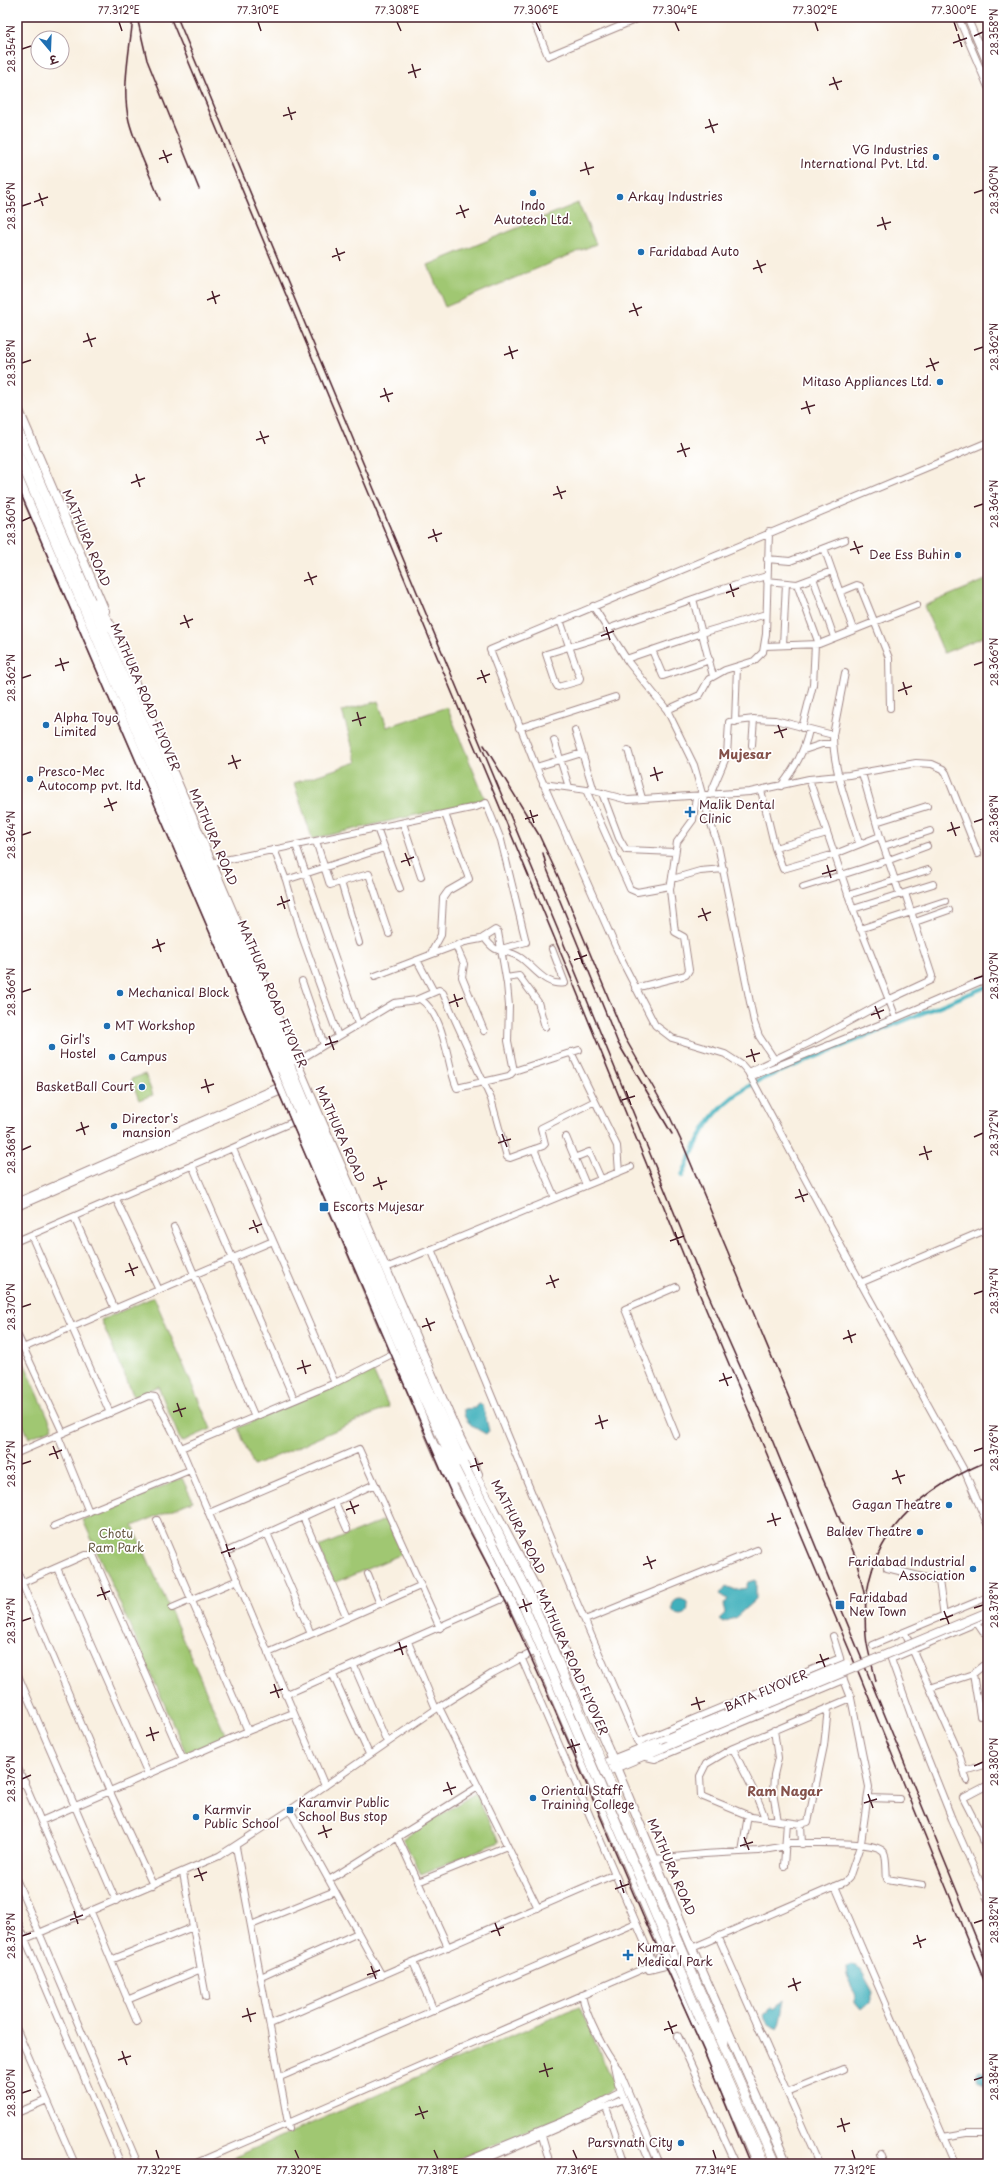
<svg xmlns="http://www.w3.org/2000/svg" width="1005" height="2181" viewBox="0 0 1005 2181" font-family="'Playpen Sans','Playpen Sans Deva',sans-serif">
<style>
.green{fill:#a0c772;stroke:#75734e}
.water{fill:#41b0bc;stroke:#466874}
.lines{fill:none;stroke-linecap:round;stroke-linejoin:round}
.canal{stroke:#41b0bc;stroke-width:4.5}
.minor-casing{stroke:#a28886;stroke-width:8}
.major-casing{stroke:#a28886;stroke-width:10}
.highway-casing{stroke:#a28886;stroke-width:10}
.minor{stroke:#fff;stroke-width:6}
.major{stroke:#fff;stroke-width:8}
.highway{stroke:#fff;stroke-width:9}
.rail{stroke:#4a1f2b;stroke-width:1.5}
.major-bridge-casing{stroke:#a28886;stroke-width:10;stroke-linecap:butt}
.highway-bridge-casing{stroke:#a28886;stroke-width:10;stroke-linecap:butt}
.major-bridge{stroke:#fff;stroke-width:8}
.highway-bridge{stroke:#fff;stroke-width:9}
.ticks{fill:none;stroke:#4a1f2b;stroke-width:1.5}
.poi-dot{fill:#1f6fb2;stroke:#fff;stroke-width:1.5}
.labels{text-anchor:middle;stroke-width:3.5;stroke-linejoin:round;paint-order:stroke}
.poi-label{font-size:12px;fill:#4a1f2b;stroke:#fff;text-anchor:start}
.street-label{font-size:12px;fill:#4a1f2b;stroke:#fff}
.park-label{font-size:12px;fill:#685a44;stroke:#fff}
.neighbourhood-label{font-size:13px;font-weight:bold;fill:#84514a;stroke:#fff}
.neatline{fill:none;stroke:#4a1f2b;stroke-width:1.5}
.ticks-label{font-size:10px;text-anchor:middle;fill:#4a1f2b}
</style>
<rect width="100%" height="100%" fill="#fff"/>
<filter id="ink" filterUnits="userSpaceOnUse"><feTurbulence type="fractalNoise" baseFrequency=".025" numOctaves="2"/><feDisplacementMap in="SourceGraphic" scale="8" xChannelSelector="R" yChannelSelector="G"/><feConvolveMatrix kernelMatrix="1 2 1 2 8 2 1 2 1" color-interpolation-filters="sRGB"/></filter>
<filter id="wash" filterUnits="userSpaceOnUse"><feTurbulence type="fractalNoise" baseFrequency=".012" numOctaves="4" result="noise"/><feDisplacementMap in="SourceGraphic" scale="16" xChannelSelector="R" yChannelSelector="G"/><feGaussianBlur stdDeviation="0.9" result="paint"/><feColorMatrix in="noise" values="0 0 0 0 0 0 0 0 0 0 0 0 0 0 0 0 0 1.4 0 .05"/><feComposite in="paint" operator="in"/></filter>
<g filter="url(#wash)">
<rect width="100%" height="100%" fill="#f9f0e1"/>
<path class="green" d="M578,203L596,244L445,307L428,265Z
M988,579V635L944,653L924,606Z
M378,701L387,727L447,707L485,799L312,839L294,783L357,762L342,711Z
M145,1074L153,1095L139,1100L131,1079Z
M154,1297L211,1429L181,1442L158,1386L134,1397L101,1320Z
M17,1347L53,1428L29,1438L17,1411Z
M372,1369L389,1407L254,1466L238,1428Z
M182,1478L193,1501L133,1526L226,1736L186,1753L83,1520Z
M387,1519L402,1554L334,1583L319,1547Z
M475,1793L499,1842L421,1874L403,1839Z
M579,2006L615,2087L571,2113L447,2164H219Z"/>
<path class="water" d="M479,1404L483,1405L489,1431L486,1434C477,1429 462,1422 464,1409L475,1408Z
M756,1580V1599L735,1618L723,1622L719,1619L725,1613L723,1606L728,1599L720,1594L726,1586L736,1590L746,1588L748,1582Z
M672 1607a8 8 0 1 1 16 0a8 8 0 1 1-16 0Z
M853,1965L861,1970L873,1992L870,2002L861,2010L855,2003C856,1987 846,1983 846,1967Z
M785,2000C783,2009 782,2023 778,2029C770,2025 766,2025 762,2015L767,2012L768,2009L771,2007L774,2009Z
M979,2071L988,2073V2084L977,2080V2074Z"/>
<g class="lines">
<path class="canal" d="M682,1176C702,1129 714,1103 762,1079L988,986"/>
</g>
</g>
<g filter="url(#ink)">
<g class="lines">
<defs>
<path id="minor" d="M532,17L548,56L642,17
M958,17L988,87
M967,17L988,66
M979,44L988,40
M988,442L490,650L536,767L622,961L655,1025L672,1038L725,1054L742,1065L748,1072L863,1287L965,1472L988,1526
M824,548L853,629
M767,559L790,561L845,540
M813,578L834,637
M767,581L797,584L832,571
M840,592L857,585L860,586L889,658L890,708
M693,599L713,676
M593,606L629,663L667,710L694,765L708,815L718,845L754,1022L759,1036L774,1059
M560,620L580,678L579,681L558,687L556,684L546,654L611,634
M607,629L716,591L767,576
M819,644L917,605
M783,645L786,583
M765,646L819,644L797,584
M652,650L663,676L710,660
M626,659L702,633L766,614
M845,673L833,735C833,771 849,809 859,843
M667,710L700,695L709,679L725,670L754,661L763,652L766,634L769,532
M735,722L737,667
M519,728L615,697
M802,728L813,685L815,644
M575,730L594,791
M554,740L569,787
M752,745L754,719
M628,750L642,798
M804,750L822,744H833
M536,767L582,753
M862,773L880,836L900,895
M809,779L853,909L896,1018
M543,784L594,791L628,800L750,792L809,779L849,775L916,763L932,764L943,769L946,773L978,854
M781,786C795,768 804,752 809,730
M586,790L630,889L637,892L670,886
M761,790L775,848L783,869L835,854L880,836
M602,793L619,838L626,850L675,852
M710,795L727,755L729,722L754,719L775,720L833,735
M696,797L693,820L677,842L672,877L676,878L700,871L724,869
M876,822L927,806
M403,823L421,877
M377,828L400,889
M316,841L330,885L369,874L389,934
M296,845L358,1024
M884,846L930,831
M775,848L827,833
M274,849L286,880L303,939L338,1036
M211,863L476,807L486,803L501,840L526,942L501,949
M286,880L384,848
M341,882L359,943
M803,887L889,860L927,846
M848,895L928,870
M853,909L933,884
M915,922L949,910
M860,929L945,901
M484,937C498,958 505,947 521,958C535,968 546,987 565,983L552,949
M456,946L464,964L462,977L484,1031
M430,955L465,942L481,939L495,930L498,932L507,984L509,1006L508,1041L514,1071
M417,960L434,992
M375,976L430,955L441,935L443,898L448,891L469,879L445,814
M506,978L519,976L538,1002L545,1027
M302,981L324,1045
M635,988L686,975L689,970L684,937L675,932L670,890L672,877
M420,999C446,1016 446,1063 457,1088L509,1076L514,1071L579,1050
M571,1052L617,1146L619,1172
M296,1062L394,1003L416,1000L439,990L443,993L491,1099L507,1157L510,1158L543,1146L545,1144L541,1128L595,1101
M748,1072L809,1043L888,1000L931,980L932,976L905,893
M750,1077L896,1018L988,978
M566,1137L586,1185
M233,1149L335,1383
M534,1149L555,1198
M574,1158L589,1152L601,1179
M192,1165L294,1399
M116,1199L159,1290
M17,1202L285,1084
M17,1207L286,1089
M74,1217L115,1309
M174,1227L254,1415
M31,1235L110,1413
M17,1241L295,1121
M431,1249L575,1598L637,1741L640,1742
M386,1268L631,1167
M860,1283L988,1229
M17,1334L63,1433
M23,1348L273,1241
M676,1435L625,1309L676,1287
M58,1436L89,1512
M181,1448L335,1383L394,1353
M17,1453L148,1396L155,1397L181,1448L325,1786
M335,1502L347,1529
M209,1513L359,1449L440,1628
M303,1517L347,1618
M157,1520L248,1731
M54,1526L190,1470
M267,1533L311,1634
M226,1552L375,1484
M57,1568L148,1774
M887,1568L939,1581L944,1616
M17,1571L110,1792L153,1885
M368,1574L380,1604
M17,1585L85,1555H93L183,1759
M172,1608L238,1580
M988,1618L891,1659L916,1729L952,1819L988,1900
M585,1620L757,1550
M977,1623L983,1632L988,1631
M905,1633L959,1753L967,1781
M833,1636L840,1658
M408,1642L436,1709
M873,1645L988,1597
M268,1653L420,1586
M521,1657L654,1964
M354,1666L387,1742
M17,1673L116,1901
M973,1674L980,1716
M333,1675L369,1754
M930,1688L973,1674L988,1662
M285,1695L509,1596
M439,1707L538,1908
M828,1708L824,1746L808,1822L801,1824L752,1817L701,1796L700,1776L706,1764L731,1749L851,1698
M774,1730L778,1758L774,1775L773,1793L778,1821
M638,1742L840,1658L844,1680L851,1698L869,1787L861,1843L849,1878L845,1882L692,1948
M733,1748C743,1772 758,1795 765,1819
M642,1756L655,1759L844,1680
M17,1766L82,1916
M964,1771L988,1764
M17,1785L25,1782
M988,1785L963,1798L982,1835L988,1861
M868,1798L900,1799
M290,1810L382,1976
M41,1821L248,1731L293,1713
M801,1824L802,1844
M398,1838L448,1947
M786,1843C802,1844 876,1839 884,1852C887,1858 886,1872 887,1879L923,1885
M236,1847L289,2128
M742,1852L748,1815
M654,1859L704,1854L758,1851L786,1846
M784,1866L787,1822
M183,1873L206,1997
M329,1880L478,1787
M17,1881L138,2164
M418,1882L507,1846
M835,1886L955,2164
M91,1912L137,2022
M17,1920L121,2164
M251,1925L335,1891
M718,1936L819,2164
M25,1939L219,1856L290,1810L439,1707L493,1673L535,1651
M111,1960L193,1927
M413,1962L434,2011
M649,1970L665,1966L671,1968
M261,1977L358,1933
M582,1995C586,2016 605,2054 619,2070L659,2164
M127,2000L201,1969
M270,2024L615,1874
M17,2030L75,2164
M678,2036L736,2164
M614,2066L618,2084L651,2164
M280,2077L636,1923
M787,2092L843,2069
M606,2107L623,2158L622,2164
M17,2113L47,2100
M542,2136L550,2164
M943,2137L966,2133H988
M880,2154L884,2164
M194,2164L654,1964L664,1949
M459,2164L575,2116L621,2092
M475,2164L624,2099"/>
<path id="major" d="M17,406L105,611
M17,475L283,1091L394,1353C414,1393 428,1436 448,1476C477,1534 508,1592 535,1651L757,2164
M109,622L322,1122L456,1430L478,1474
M490,1501L534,1584L608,1748L692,1948L787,2164
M587,1770L668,1738
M591,1778L662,1748"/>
<path id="highway" d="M17,429L290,1066
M17,452L282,1070
M96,603L112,628
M307,1107L423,1377L463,1464
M299,1111L414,1378L474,1507
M401,1362L406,1378
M436,1448L457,1479
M464,1456L492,1506
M723,2020L724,2042
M702,2023L764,2164
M714,2024L776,2164"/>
</defs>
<use href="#minor" class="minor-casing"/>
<use href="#major" class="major-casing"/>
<use href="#highway" class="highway-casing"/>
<use href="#minor" class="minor"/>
<use href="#major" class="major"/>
<use href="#highway" class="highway"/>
<path class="rail" d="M133,17C130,50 121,88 129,121C136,148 150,174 160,200
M137,17L147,60L199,189
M170,17L567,968L694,1281L851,1654L988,1990
M177,17L573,966L701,1278L766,1425L988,1967
M17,485L456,1505L499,1587L555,1711L643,1916L703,2049L750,2164
M484,745L539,835L558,876L625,1038L669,1115L684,1147L856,1558L865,1597L866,1611
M543,853L547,869L618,1043L672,1134
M876,1681C873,1666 867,1651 866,1636C858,1545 910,1494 988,1461"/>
<defs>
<path id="major-bridge" d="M668,1738L846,1664
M662,1748L988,1612"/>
<path id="highway-bridge" d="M290,1066L307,1107
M282,1070L299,1111
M463,1464L528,1592L714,2024
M474,1507L521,1600L702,2023"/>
</defs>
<use href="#major-bridge" class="major-bridge-casing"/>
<use href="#highway-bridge" class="highway-bridge-casing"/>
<use href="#major-bridge" class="major-bridge"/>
<use href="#highway-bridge" class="highway-bridge"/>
</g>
</g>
<path class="ticks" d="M119,22L122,31M258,22L261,31M397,22L401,31M536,22L540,31M675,22L679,31M815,22L818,31M954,22L957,31M958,34L962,47M974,36L983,32M953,43L967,38M22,49L31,46M412,64L416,78M408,73L421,69M833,77L838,90M829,85L842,81M288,107L292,120M283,116L296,112M709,119L714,133M705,128L718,124M163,150L168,163M159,159L172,154M585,162L589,175M580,171L594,167M39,193L43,206M974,193L983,190M34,202L48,197M460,205L465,218M22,206L31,203M456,214L469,209M882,217L886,230M877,226L891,222M336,248L340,261M332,257L345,252M757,260L762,273M753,269L766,264M212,291L216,304M207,300L220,295M633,303L638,316M629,312L642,307M87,333L92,347M83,342L96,338M509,346L513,359M974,350L983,347M504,355L518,350M930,358L935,371M22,363L31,360M926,367L939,362M384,388L389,402M380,397L393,393M806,401L810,414M801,409L815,405M260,431L265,444M256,440L269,436M681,443L686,457M677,452L690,448M136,474L140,487M131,483L145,478M557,486L562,499M553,495L566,491M974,507L983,504M22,521L31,517M433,529L437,542M428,538L442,533M854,541L859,554M850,550L863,546M308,572L313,585M304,581L317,576M730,584L734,597M726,593L739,588M184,615L189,628M180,624L193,619M606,627L610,640M601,636L614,631M60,658L64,671M974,665L983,662M55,666L69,662M481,670L486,683M22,678L31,675M477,679L490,674M903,682L907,695M898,691L912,686M357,712L361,726M352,721L366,717M778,725L783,738M774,733L787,729M232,755L237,769M228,764L241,760M654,767L658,781M650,776L663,772M108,798L113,811M104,807L117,802M530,810L534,823M525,819L538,815M951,822L956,836M974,822L983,819M947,831L960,827M22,835L31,832M405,853L410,866M401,862L414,857M827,865L831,878M822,874L836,870M281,896L285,909M277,905L290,900M702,908L707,921M698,917L711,912M157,939L161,952M152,948L165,943M578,951L583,964M574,960L587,955M974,979L983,976M22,992L31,989M454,994L458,1007M449,1003L463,998M875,1006L880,1019M871,1015L884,1010M329,1036L334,1050M325,1045L338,1041M751,1049L755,1062M746,1057L760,1053M205,1079L209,1093M201,1088L214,1084M626,1091L631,1105M622,1100L635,1096M81,1122L85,1135M76,1131L89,1126M502,1134L507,1147M974,1137L983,1133M498,1143L511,1139M924,1146L928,1160M22,1150L31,1146M919,1155L932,1151M378,1177L382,1190M373,1186L387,1181M799,1189L804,1202M795,1198L808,1194M253,1220L258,1233M249,1229L262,1224M675,1232L679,1245M670,1241L684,1236M129,1263L134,1276M125,1272L138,1267M550,1275L555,1288M546,1284L559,1279M974,1294L983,1291M22,1307L31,1304M426,1318L431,1331M422,1327L435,1322M848,1330L852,1343M843,1339L856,1334M302,1360L306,1374M297,1369L311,1365M723,1373L728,1386M719,1381L732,1377M177,1403L182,1417M173,1412L186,1408M599,1415L603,1429M595,1424L608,1420M53,1446L58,1459M974,1451L983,1448M49,1455L62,1450M475,1458L479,1471M22,1464L31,1461M470,1467L483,1463M896,1470L901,1484M892,1479L905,1475M350,1501L355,1514M346,1510L359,1505M772,1513L776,1526M767,1522L781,1518M226,1544L230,1557M221,1553L235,1548M647,1556L652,1569M643,1565L656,1560M101,1587L106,1600M97,1596L110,1591M523,1599L527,1612M519,1608L532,1603M974,1608L983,1605M944,1611L949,1624M940,1620L953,1615M22,1621L31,1618M399,1642L403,1655M394,1651L407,1646M820,1654L825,1667M816,1663L829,1658M274,1684L279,1698M270,1693L283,1689M696,1697L700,1710M691,1705L705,1701M150,1727L154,1741M146,1736L159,1732M571,1739L576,1753M567,1748L580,1744M974,1766L983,1762M22,1779L31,1775M447,1782L452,1795M443,1791L456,1787M868,1794L873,1808M864,1803L877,1799M323,1825L327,1838M318,1834L332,1829M744,1837L749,1850M740,1846L753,1842M198,1868L203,1881M194,1877L207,1872M620,1880L624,1893M615,1889L629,1884M74,1911L78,1924M70,1920L83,1915M495,1923L500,1936M974,1923L983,1920M491,1932L504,1927M917,1935L921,1948M22,1936L31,1933M913,1944L926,1939M371,1966L376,1979M367,1975L380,1970M793,1978L797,1991M788,1987L801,1982M247,2008L251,2022M242,2017L256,2013M668,2021L673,2034M664,2030L677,2025M122,2051L127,2065M118,2060L131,2056M544,2063L548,2077M539,2072L553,2068M974,2080L983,2077M22,2093L31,2090M419,2106L424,2119M415,2115L428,2111M841,2118L845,2132M837,2127L850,2123M156,2150L159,2159M295,2150L299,2159M434,2150L438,2159M573,2150L577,2159M713,2150L716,2159M852,2150L855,2159"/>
<g class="poi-dot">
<circle cx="936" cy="157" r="4"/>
<circle cx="533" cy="193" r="4"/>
<circle cx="620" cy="197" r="4"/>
<circle cx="641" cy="252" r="4"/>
<circle cx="940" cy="382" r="4"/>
<circle cx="958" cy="555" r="4"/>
<circle cx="46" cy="725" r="4"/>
<circle cx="30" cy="779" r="4"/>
<path d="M688 806h4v4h4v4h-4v4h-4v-4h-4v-4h4z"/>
<circle cx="120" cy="993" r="4"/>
<circle cx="107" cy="1026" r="4"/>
<circle cx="52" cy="1047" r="4"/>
<circle cx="112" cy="1057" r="4"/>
<circle cx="142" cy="1087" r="4"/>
<circle cx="114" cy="1126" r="4"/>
<rect x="319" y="1202" width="10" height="10" rx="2"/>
<circle cx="949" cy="1505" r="4"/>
<circle cx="920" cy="1532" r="4"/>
<circle cx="973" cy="1569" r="4"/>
<rect x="835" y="1600" width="10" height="10" rx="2"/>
<circle cx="533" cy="1798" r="4"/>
<rect x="286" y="1806" width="8" height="8" rx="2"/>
<circle cx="196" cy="1817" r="4"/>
<path d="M626 1949h4v4h4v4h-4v4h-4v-4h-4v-4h4z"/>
<circle cx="681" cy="2143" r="4"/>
</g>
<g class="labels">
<g class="poi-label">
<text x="928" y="154" text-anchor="end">VG Industries<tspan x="928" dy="14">International Pvt. Ltd.</tspan></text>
<text x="628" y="201">Arkay Industries</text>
<text x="533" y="210" text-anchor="middle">Indo<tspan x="533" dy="14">Autotech Ltd.</tspan></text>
<text x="649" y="256">Faridabad Auto</text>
<text x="932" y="386" text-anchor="end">Mitaso Appliances Ltd.</text>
<text x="950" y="559" text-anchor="end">Dee Ess Buhin</text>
<text x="54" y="722">Alpha Toyo<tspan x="54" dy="14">Limited</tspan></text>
<text x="38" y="776">Presco-Mec<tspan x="38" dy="14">Autocomp pvt. ltd.</tspan></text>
<text x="699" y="809">Malik Dental<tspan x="699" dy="14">Clinic</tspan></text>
<text x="128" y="997">Mechanical Block</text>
<text x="115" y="1030">MT Workshop</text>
<text x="60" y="1044">Girl's<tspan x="60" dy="14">Hostel</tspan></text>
<text x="120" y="1061">Campus</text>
<text x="134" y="1091" text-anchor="end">BasketBall Court</text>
<text x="122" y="1123">Director's<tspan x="122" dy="14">mansion</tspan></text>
<text x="333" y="1211">Escorts Mujesar</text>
<text x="941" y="1509" text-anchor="end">Gagan Theatre</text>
<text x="912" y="1536" text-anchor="end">Baldev Theatre</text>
<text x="965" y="1566" text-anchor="end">Faridabad Industrial<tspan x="965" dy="14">Association</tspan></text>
<text x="849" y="1602">Faridabad<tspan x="849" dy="14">New Town</tspan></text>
<text x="541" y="1795">Oriental Staff<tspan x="541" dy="14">Training College</tspan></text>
<text x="298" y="1807">Karamvir Public<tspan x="298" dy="14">School Bus stop</tspan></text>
<text x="204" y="1814">Karmvir<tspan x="204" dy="14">Public School</tspan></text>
<text x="637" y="1952">Kumar<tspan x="637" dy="14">Medical Park</tspan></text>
<text x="673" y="2147" text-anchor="end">Parsvnath City</text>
</g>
<g class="street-label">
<text transform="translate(86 538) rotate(67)" y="4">MATHURA ROAD</text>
<text transform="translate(145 697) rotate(67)" y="4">MATHURA ROAD FLYOVER</text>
<text transform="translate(213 837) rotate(67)" y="4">MATHURA ROAD</text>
<text transform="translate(272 994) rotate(67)" y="4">MATHURA ROAD FLYOVER</text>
<text transform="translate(340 1134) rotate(66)" y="4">MATHURA ROAD</text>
<text transform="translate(518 1527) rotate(63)" y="4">MATHURA ROAD</text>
<text transform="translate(572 1662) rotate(66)" y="4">MATHURA ROAD FLYOVER</text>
<text transform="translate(766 1691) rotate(-23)" y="4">BATA FLYOVER</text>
<text transform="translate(671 1867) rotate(67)" y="4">MATHURA ROAD</text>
</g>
<g class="park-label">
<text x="116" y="1538">Chotu<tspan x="116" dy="14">Ram Park</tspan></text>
</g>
<g class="neighbourhood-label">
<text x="745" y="759">Mujesar</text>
<text x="785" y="1796">Ram Nagar</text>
</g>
</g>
<rect width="1005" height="2181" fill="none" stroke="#fff" stroke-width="44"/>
<g transform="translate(50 50) rotate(161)"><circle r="19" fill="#ffffff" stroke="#b7a5aa"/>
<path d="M0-3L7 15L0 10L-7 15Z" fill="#1f6fb2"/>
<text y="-6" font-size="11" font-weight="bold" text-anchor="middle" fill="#4a1f2b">उ</text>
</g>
<rect x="22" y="22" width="961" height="2137" class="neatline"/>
<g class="ticks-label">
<text x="119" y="14">77.312°E</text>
<text x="258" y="14">77.310°E</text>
<text x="397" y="14">77.308°E</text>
<text x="536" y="14">77.306°E</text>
<text x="675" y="14">77.304°E</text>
<text x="815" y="14">77.302°E</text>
<text x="954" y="14">77.300°E</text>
<text transform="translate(994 32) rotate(-90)" y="4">28.358°N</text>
<text transform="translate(11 49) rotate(-90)" y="4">28.354°N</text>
<text transform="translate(994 190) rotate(-90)" y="4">28.360°N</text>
<text transform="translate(11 206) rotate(-90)" y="4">28.356°N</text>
<text transform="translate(994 347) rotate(-90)" y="4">28.362°N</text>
<text transform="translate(11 363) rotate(-90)" y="4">28.358°N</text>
<text transform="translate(994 504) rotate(-90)" y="4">28.364°N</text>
<text transform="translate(11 521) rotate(-90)" y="4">28.360°N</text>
<text transform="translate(994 662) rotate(-90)" y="4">28.366°N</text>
<text transform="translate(11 678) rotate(-90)" y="4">28.362°N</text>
<text transform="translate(994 819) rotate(-90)" y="4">28.368°N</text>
<text transform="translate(11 835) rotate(-90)" y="4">28.364°N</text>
<text transform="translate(994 976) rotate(-90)" y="4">28.370°N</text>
<text transform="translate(11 992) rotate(-90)" y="4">28.366°N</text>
<text transform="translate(994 1133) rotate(-90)" y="4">28.372°N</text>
<text transform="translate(11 1150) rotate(-90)" y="4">28.368°N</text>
<text transform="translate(994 1291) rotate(-90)" y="4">28.374°N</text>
<text transform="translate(11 1307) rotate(-90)" y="4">28.370°N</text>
<text transform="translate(994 1448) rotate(-90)" y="4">28.376°N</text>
<text transform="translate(11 1464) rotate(-90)" y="4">28.372°N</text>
<text transform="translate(994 1605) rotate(-90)" y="4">28.378°N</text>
<text transform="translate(11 1621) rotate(-90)" y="4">28.374°N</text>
<text transform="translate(994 1762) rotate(-90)" y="4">28.380°N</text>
<text transform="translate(11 1779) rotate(-90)" y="4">28.376°N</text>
<text transform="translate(994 1920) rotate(-90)" y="4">28.382°N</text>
<text transform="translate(11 1936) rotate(-90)" y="4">28.378°N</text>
<text transform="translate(994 2077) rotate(-90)" y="4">28.384°N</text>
<text transform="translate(11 2093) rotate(-90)" y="4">28.380°N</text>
<text x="159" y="2174">77.322°E</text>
<text x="299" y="2174">77.320°E</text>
<text x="438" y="2174">77.318°E</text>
<text x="577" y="2174">77.316°E</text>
<text x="716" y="2174">77.314°E</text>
<text x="855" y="2174">77.312°E</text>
</g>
</svg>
